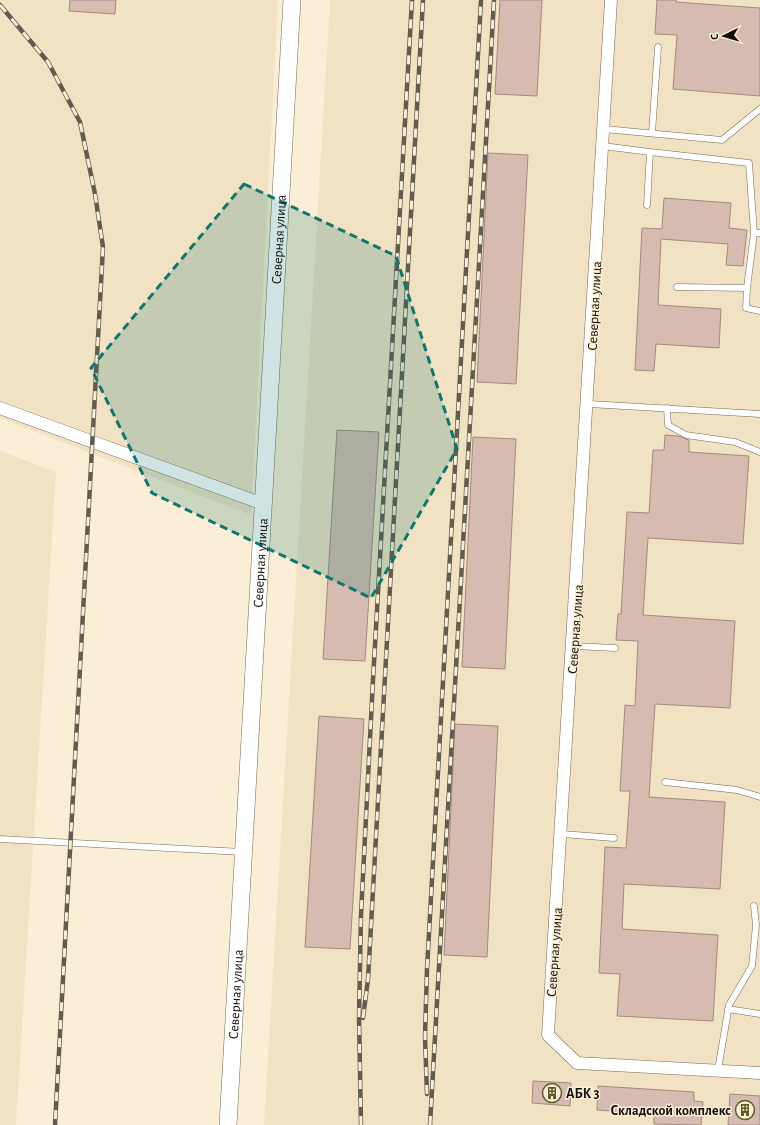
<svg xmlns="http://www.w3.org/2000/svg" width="760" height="1125" viewBox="0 0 760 1125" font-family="'Alegreya Sans',sans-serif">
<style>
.built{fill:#f1e2c3}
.building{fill:#d6bbb0;stroke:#a2897f}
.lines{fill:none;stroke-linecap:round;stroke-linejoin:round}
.lane-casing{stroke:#746954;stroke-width:7}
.street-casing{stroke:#746954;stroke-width:13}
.secondary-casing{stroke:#746954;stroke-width:18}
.lane{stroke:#fff;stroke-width:6}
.street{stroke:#fff;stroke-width:12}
.secondary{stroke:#fff;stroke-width:17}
.rail-casing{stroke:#625b4e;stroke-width:4.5}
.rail{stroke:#faeed6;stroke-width:3;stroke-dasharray:9;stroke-linecap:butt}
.marked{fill:#0f766e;fill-opacity:0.2;stroke:#0f766e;stroke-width:3;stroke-dasharray:8 5;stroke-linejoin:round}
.labels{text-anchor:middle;stroke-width:3;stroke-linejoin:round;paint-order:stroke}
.street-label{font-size:14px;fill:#110d06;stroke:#faeed6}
.poi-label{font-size:14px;font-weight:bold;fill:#110d06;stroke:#faeed6;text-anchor:start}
</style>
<rect width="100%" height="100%" fill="#faeed6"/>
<path class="built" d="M0,0H278L251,515L0,418Z
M330,0H760V1125H264Z
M0,451L56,472L16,1125H0Z"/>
<path class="building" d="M70,0H116L115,14L69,11Z
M500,0H542L537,96L495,94Z
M657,0H676V2L760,8V96L673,89L677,35L655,34Z
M488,153L528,155L516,384L477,382Z
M664,198L731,203L729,228L747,230L743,266L726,265L728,244L661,239L658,305L721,309L719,348L656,344L654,371L635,370L642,228L662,229Z
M337,430L379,432L365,661L323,659Z
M665,435L678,436L689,440V452L749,456L743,544L648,538L643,615L735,621L730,708L655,704L649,797L725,802L720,889L624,884L622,929L718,935L713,1021L617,1016L620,974L599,973L605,847L626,848L630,791H620L625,705L635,706L638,641L616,640L618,614H621L627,512L649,513L653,450H664Z
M473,437L516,439L505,669L462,667Z
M319,716L364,719L350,949L305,947Z
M455,724L498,726L487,957L444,955Z
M533,1081L571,1083L570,1106L532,1103Z
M598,1086L694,1092V1101L703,1102L701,1125L654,1124V1114L597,1110Z
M730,1094L760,1096V1125H728Z"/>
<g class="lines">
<defs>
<path id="lane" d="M604,129L722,140L760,109
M652,133L658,47
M603,146L650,152L647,205
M650,152L749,163L754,233H760
M677,287L747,288L754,233
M747,288L746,308L760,311
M589,404L760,414
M667,408L668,425L686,435L735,442L760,452
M574,646L615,648
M665,782L737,790L760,797
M562,834L614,838
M0,839L242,852
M728,1009L760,1014
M718,1070L729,1005L752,966L756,925L754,906"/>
<path id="street" d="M611,0C592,345 572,690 548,1035L577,1063L760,1073
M0,408L263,504"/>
<g id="secondary">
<path id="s1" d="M228,1125L292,0"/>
</g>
</defs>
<use href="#lane" class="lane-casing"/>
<use href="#street" class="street-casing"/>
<use href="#secondary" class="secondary-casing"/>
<use href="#lane" class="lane"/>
<use href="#street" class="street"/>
<use href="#secondary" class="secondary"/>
<defs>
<path id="rail" d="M0,5L48,62L80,122L95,194L103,247L55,1125
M363,1018L368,979L423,0
M427,1094L425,1037L427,969L481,0
M361,1125L359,1017L361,915L373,680L412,0
M430,1125L494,0"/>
</defs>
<use href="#rail" class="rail-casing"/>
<use href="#rail" class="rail"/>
</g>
<path class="marked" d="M244,184L396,256L457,449L371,598L152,493L91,368Z"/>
<defs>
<symbol id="building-ring" viewBox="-11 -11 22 22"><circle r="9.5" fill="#faeed6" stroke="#5e5c29" stroke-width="1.5"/><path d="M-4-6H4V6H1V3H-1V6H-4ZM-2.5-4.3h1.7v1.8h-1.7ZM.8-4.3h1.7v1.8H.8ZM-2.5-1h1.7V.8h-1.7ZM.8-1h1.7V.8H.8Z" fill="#5e5c29"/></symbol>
</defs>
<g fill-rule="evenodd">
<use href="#building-ring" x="541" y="1082" width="22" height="22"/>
<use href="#building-ring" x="734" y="1099" width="22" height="22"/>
</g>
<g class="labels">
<g class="street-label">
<text dy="5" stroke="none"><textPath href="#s1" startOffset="887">Северная улица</textPath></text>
<text transform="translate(594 306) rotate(-87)" y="5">Северная улица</text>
<text dy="5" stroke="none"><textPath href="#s1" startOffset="563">Северная улица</textPath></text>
<text transform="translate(575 629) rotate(-86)" y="5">Северная улица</text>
<text transform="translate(554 952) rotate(-86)" y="5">Северная улица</text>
<text dy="5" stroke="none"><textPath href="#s1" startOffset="131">Северная улица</textPath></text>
</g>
<g class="poi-label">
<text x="566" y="1098">АБК 3</text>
<text x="731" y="1115" text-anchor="end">Складской комплекс</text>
</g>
</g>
<g transform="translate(724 36) rotate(265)" stroke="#faeed6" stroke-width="3" paint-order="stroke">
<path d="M0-3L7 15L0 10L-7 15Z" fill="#110d06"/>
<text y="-6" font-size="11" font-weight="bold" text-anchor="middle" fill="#110d06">С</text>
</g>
</svg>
